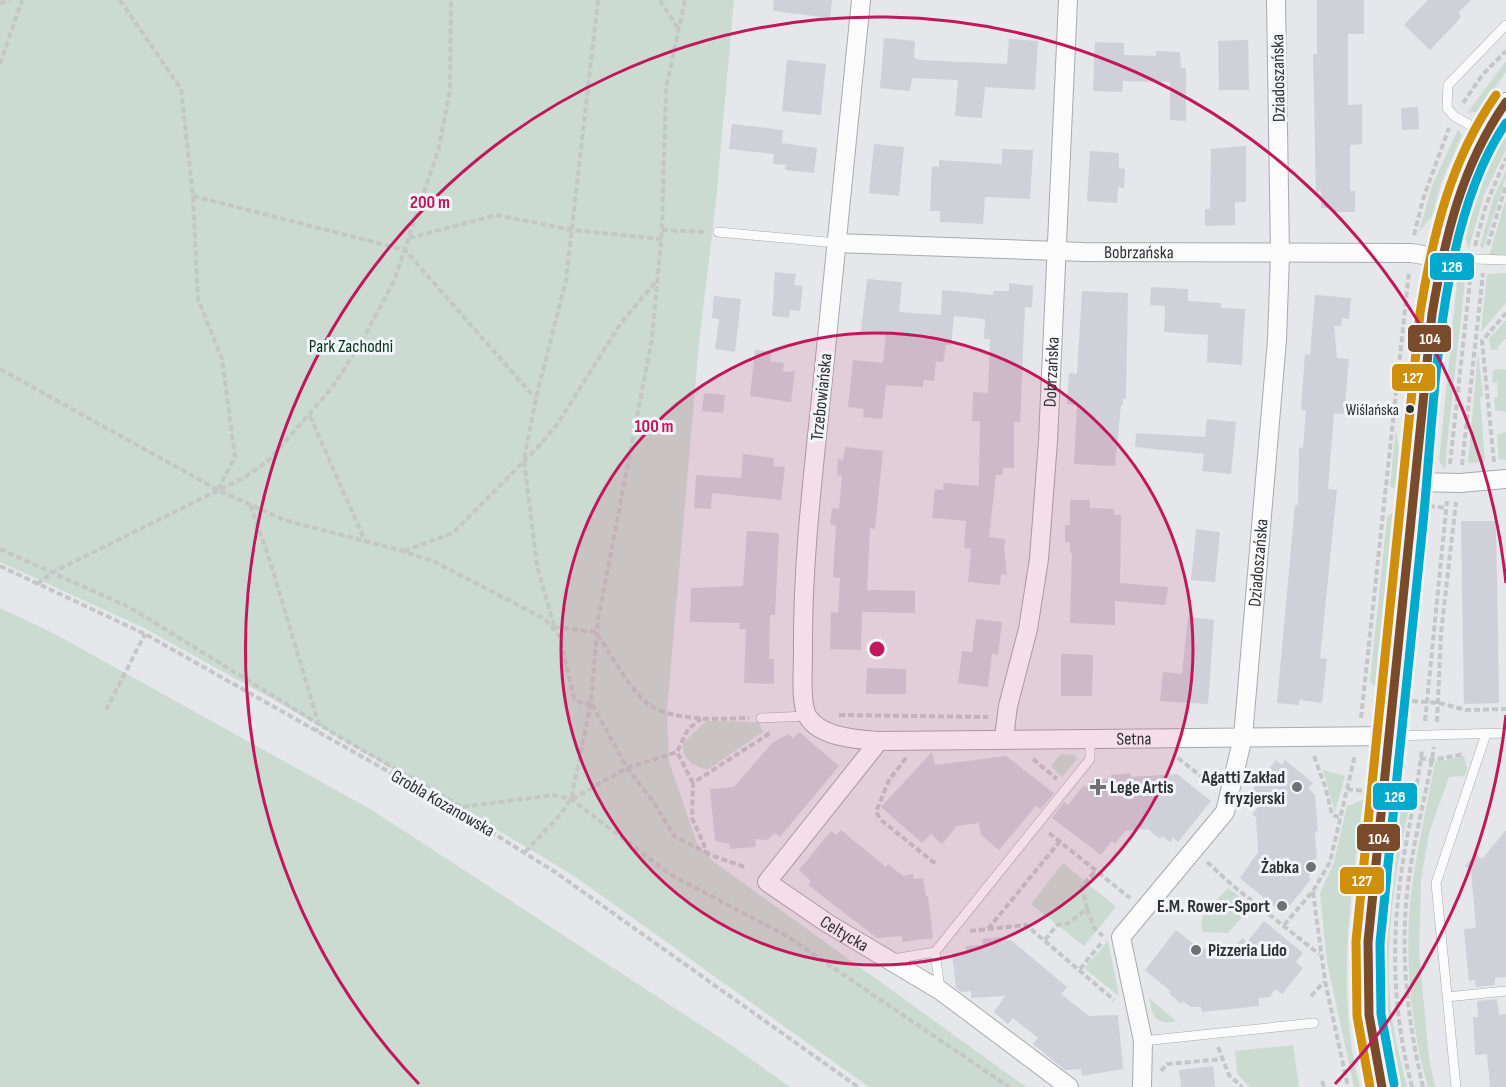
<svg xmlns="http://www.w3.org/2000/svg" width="1506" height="1087" viewBox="0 0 1506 1087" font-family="'Sofia Sans Condensed',sans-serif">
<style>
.green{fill:#cbdbd2}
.building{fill:#cfd0d8}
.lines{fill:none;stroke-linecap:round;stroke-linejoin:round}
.service-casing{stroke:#a8aaac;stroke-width:10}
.minor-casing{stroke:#a8aaac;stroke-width:20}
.path{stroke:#c5c6c6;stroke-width:4;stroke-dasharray:6 3;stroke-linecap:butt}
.service{stroke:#fbfbfc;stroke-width:9}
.minor{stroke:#fbfbfc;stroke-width:18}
.bus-1-casing{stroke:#f1f5f9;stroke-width:14}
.bus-2-casing{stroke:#f1f5f9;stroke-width:14}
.bus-3-casing{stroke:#f1f5f9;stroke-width:14}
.bus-1{stroke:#7a4b2a;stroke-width:9}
.bus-2{stroke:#00a9ce;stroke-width:9}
.bus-3{stroke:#cf8f0a;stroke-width:9}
.ring{fill:none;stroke:#c2185b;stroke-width:3}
.bus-dot{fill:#303133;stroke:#f1f5f9;stroke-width:2}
.poi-dot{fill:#6f7173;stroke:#f1f5f9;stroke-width:2}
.labels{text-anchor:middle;stroke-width:6;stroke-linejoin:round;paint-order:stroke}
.bus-label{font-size:16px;fill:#303133;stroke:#f1f5f9;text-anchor:end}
.street-label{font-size:18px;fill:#303133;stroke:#f1f5f9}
.park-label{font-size:18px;fill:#07321b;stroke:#f1f5f9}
.poi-label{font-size:18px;font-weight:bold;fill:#303133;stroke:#f1f5f9;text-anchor:end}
.centre{fill:#c2185b;stroke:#f1f5f9;stroke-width:3}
.ring-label{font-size:18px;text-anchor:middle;font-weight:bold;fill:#c2185b;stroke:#f1f5f9;stroke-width:6;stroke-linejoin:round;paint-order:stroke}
.line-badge{stroke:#f1f5f9;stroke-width:2}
.badge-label{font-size:16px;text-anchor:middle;font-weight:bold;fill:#fff}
</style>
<rect width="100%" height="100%" fill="#e5e7ea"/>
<path class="green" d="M0,0H734L716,201L699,343L667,710L669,762L697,843L710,859L1026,1087H869L577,878L538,854L285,706L144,628L0,562Z
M1506,61V72L1477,112L1467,113Z
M1458,129L1462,135L1442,181L1432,216L1419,232L1432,186Z
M1506,134V149L1484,195L1469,248C1454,229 1494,153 1506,134Z
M1506,170V177L1483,249L1480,246L1493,199Z
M1506,201V255L1489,256L1503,208Z
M1466,271L1447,445L1445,470L1439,461L1457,282Z
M1506,273V303L1481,332L1487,274Z
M1506,320V338L1497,348L1499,350H1491L1489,339Z
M1478,353L1483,396L1480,397L1485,462L1468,463Z
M1503,369L1506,370V412L1495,410L1494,398L1498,397L1497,382L1492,383L1493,370Z
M1396,428L1401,465L1398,491L1390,486Z
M1506,432V460L1499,459L1497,435Z
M1393,512H1396L1377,688L1370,682L1387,517Z
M0,608L53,633L372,810L728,1043L790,1087H0Z
M706,721L759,722L763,732L707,770C692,764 682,761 683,743Z
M1061,754L1075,755L1077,759L1062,777L1051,766Z
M1464,756L1467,768L1465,776L1449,777L1429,833L1421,880L1419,951L1429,1058L1435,1087H1428C1409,1023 1403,944 1413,879C1419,840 1428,801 1435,762Z
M1323,770L1345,776L1335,812Z
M1363,800C1351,895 1335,994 1360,1087H1354L1327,962L1320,893L1334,862L1347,806Z
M1401,802L1408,812C1394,878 1382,957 1393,1024C1396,1045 1402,1066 1407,1087H1400L1388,1039L1383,978Z
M1063,863L1116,907L1084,946L1031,904Z
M1228,888L1247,902L1248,910L1228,933L1203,932C1194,917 1219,899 1228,888Z
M1108,941L1119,996L1084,968Z
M1149,998L1175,1020L1174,1022C1154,1024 1152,1015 1149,998Z
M1293,1045L1299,1087H1250L1237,1074L1235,1051Z"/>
<path class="building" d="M774,0H832L830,18L773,11Z
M1317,0H1364V34H1348V105L1362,104V144L1350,145V191H1355V212H1334V208H1321V191L1316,192L1313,54H1317Z
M1428,0H1471L1458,13L1461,16L1457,22L1430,50L1404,25Z
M884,38L915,41L914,58L920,60L1007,64L1009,39L1038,41L1035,90L985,87L982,118L955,116L958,80L912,78L910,91L880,88Z
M1248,40L1249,90H1219L1218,41Z
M1095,42L1124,43V55L1156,56V51L1180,52L1181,68H1186V121L1170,120V82L1123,81L1122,92L1093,91Z
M787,60L826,64L821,115L782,111Z
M1418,107L1419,129L1402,130L1401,108Z
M732,124L783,130L782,143L817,148L814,173L785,170L786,165L773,164L774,154L729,149Z
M874,144L904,147L899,196L869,193Z
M1246,146V202H1235V225L1205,226V209H1210L1211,149Z
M1002,149L1033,150L1030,199L985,197L983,224L940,222V211H930L932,166L939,167V160L1002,164Z
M1090,151L1119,153V168L1125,169L1124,188L1118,187L1117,203L1087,201Z
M775,272L796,274L794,285L803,286L800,311L790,310L789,318L772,316Z
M867,279L902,282L899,312L941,315L942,290L993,295V291H1009V283L1033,286L1032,308L1025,307L1020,422H1014V468H1003V475H996L989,537L1005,539L1004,550L1007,575L1001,574L1000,585L968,582L971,549L964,548L966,521L932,518L935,489L943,490L944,483L979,486L980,421H972L973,392L988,393L990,339H984L985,319L954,316L951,345H946L943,362L936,361L934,381L924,380L923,387L886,385L882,419L863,417L864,409L848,407L853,360L883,363L886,334L861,331Z
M1151,287L1188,289V301L1221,303V308L1245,309L1242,365L1207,362L1208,335L1164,332L1165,306L1150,305Z
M1082,291L1128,293L1126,399H1123V405H1121L1115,466L1074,464L1077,405L1067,404L1069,373L1077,374Z
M1315,295L1351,298L1349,319L1342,318L1341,326H1334L1337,358L1349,359L1344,414L1334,413L1328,489L1337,490L1320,658L1327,659L1322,703L1299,700V705L1277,703L1295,505H1298L1299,447L1303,448L1306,410H1301L1305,354L1310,355Z
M714,296L741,299L735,352L715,349L719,319L712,318Z
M755,350L771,351L770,361L784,363L783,372L795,371L791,402L750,396Z
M704,393L725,395L723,413L702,411Z
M1207,419L1236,422L1231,474L1202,471L1204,454L1135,447L1136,433L1205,437Z
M845,447L883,451L875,529L870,528L867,590L915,591V613L862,612L861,650L830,649L831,612L838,613L840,578L833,577L836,525L830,524L832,508L839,509L842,476L837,475L838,459L843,460Z
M743,454L774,458L773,466L785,467L781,500L712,493L711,509L694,508L696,475L741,478Z
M1070,500H1090V508L1114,509V515H1121L1120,583L1168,587L1165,605L1115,601V625L1070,623L1072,553H1070V542H1065V525H1070Z
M1461,521H1496L1499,703L1464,704Z
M1196,529L1220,532L1215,582L1191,580Z
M747,531L779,533L775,615H770L769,659H774V684L744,683L746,629H739L740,623L690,622L691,588L743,586Z
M1188,617L1214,620L1208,704L1160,701L1163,672L1182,674Z
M976,619L1002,622L998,655L992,654L988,687L958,683L962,651L972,652Z
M1061,654L1093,655L1092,696H1061Z
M867,668L906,669V694H866Z
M799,732L839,766L780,837L774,833L768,840L755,839L756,847L730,849V844L715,841L710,789L734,787L772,743L788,734L793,738Z
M932,752L935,765L1006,756L1054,793L1041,809L1036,806L999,850L981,835L979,823L957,826L942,844L931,834L922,843L881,807Z
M1276,760L1282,765L1285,760L1313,783L1308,788L1315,795L1318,831L1315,832L1317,859H1313L1315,868L1308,877L1311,879L1283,914L1240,878L1258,852L1256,817L1252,814L1261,804L1249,794Z
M1131,773V777L1177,774L1211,801L1178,842L1173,838L1170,842L1162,836L1160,839L1148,829L1125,831L1115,844L1112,841L1101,855L1052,818L1064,802L1068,805L1084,785L1087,788L1093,780L1111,779V775Z
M841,830L886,867L888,864L903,876L913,874L914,879L923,878L926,897L928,896L933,938L902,942V936L877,938L808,885L811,881L799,870L831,831L836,835Z
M1506,830V977L1495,978V985L1476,987L1475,980L1469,981L1466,953L1464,929L1476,928L1471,871L1465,866L1476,853L1482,859Z
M1264,921L1303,953L1296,962L1303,968L1282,994L1275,989L1270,997L1259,998V1006L1202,1012L1201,1007H1191L1183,1001L1181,1004L1169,993L1170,991L1145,970L1176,930L1200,949L1236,946L1242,938L1247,942Z
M1000,937V941L1011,940L1067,987L1061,994L1089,1016L1118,1015L1123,1069L1082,1076L1081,1069L1065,1070L1033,1044L1038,1038L1013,1018L1008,1024L994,1012L1005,996L971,998V991L961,992L956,988L952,954L966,952V946L983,945L982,939Z
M1497,999L1499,1015L1506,1014V1087H1490L1487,1054L1475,1055L1473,1017H1478L1477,1001Z
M1213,1066L1215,1087H1181L1179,1070Z"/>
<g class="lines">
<defs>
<path id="service" d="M1484,133L1454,116L1447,108L1448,85L1506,25
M718,232L836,243
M1442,258L1506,260
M761,718L807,716
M1390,736L1506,733
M893,959L935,952
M940,989L935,952L1090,759V740
M1447,997L1506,991
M1143,1041L1314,1023
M1456,1087L1436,883L1486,734"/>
<g id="minor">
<path id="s1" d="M861,0C848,129 834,258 822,388C813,476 802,565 803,654C803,670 800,705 808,717C820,737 858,740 879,741L1390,736"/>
<path id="s2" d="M836,243L1084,252L1411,253L1442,258"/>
<path d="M1415,482L1460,483L1506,479"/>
<path id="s3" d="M1004,738L1008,706L1028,629L1039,559L1048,441L1068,0"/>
<path id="s4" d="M879,741L767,882L827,923L941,991L1069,1087"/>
<path id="s5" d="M1142,1087L1143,1041L1121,937L1225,812L1243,737L1277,340L1280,255L1276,0"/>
<path d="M1382,1087C1369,1039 1365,991 1368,942L1432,314C1444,239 1458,164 1506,102"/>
</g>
</defs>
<use href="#service" class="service-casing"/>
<use href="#minor" class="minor-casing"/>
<path class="path" d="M120,0L181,89L193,196L198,299L222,359L235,457L218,489
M660,0L677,27
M0,3L10,0
M0,64L22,0
M1463,103L1483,74L1506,51
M193,196L405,250L535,398
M662,230L706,232
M1414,235L1424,196L1449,128
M409,238L496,215L572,230L661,239
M1488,245L1506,185
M1475,246L1486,205L1506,158
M0,369L218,490L284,520L403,551L435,562L545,619L560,637L574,698L583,704L591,703
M310,416L365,541
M1494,462L1482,341L1506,313
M1450,464L1471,272
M1462,465L1483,273
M250,505L269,558L319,725L316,731
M1429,506L1446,508
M0,549L131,608L338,736L462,807
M404,551L453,533L540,445L558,423L621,323L658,279
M0,566L145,634L453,808L555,872L858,1087
M37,584L53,572L243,478L269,460L331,389L362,341L394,281L438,151L450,90L451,0
M554,626L537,566L524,459L536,398L566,280L598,0
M554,627L596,632C610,653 634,699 656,709C684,721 719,719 749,718
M1412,701L1439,703L1466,710L1506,709
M592,704L627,768L655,804L674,836L707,853
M106,710L145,634
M839,715L988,717
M1361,718L1409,272
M1425,721L1447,501
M1437,722L1441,633L1456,502
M1314,756L1326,789L1332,815L1339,817
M906,758L889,780L876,812L881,820L937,865
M1178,758L1212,785
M1420,758L1432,760L1464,754
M1033,759L1057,779
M693,783L677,752L688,729L701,719
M1347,789L1364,791
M1401,795L1415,796
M572,799L627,768L677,752
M454,808L553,795L571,799L671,875L785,935L1009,1087
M1049,833L1130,898
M525,852L561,814L571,799L591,703L598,620L652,339L662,230L666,88L685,0
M1207,862L1232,885L1319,954
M744,867L708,854L692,818L693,783L770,733
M1313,892L1325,981L1348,1087
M1087,909L1094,928L1103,936
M1284,925L1313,891L1330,862L1355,755
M988,929L1060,841
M970,931L1026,925L1114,1000
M1045,940L1057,925L1067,924L1087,909L1082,886L1096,870
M1080,969L1102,942
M1311,996L1324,982
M1218,1047L1229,1075L1242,1087
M1161,1071L1167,1064L1223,1059
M1322,1081L1324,1087
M1412,1087C1394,1017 1391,953 1400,881C1406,837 1417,794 1422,749
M1423,1087C1407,1019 1399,948 1409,877C1415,834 1427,791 1434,747"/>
<use href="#service" class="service"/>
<use href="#minor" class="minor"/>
<defs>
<path id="bus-1" d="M1382,1087L1369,1015L1368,942L1432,314C1445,237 1461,167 1506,102"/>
<path id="bus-2" d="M1394,1084L1381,1014L1380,943C1394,803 1408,663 1423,523C1435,404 1437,223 1506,123"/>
<path id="bus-3" d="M1370,1087L1357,1016L1356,941L1420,313C1433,234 1450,161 1496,95"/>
</defs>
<use href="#bus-1" class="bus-1-casing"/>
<use href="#bus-2" class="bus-2-casing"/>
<use href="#bus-3" class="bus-3-casing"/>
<use href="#bus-1" class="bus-1"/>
<use href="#bus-2" class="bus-2"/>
<use href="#bus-3" class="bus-3"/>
</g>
<circle cx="877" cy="649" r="316" fill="#c2185b" fill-opacity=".12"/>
<g class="ring">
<circle cx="877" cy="649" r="316"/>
<path d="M1506 715A632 632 0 0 1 1335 1084M419 1084A632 632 0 1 1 1506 583"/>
</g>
<circle class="bus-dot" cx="1410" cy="409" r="5"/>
<g class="poi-dot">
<path d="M1095 778h6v6h6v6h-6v6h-6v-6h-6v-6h6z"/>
<circle cx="1297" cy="787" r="6"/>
<circle cx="1311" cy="867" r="6"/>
<circle cx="1282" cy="906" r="6"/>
<circle cx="1196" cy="950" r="6"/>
</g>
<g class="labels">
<g class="bus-label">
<text x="1399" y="415">Wiślańska</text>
</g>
<g class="street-label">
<text transform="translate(1278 78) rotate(-91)" y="6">Dziadoszańska</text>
<text dy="6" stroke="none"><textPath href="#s2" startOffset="303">Bobrzańska</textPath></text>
<text dy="6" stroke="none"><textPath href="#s3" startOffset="370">Dobrzańska</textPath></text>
<text transform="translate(821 397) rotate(-84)" y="6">Trzebowiańska</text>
<text dy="6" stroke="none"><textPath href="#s5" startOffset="567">Dziadoszańska</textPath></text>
<text dy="6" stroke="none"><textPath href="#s1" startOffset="1053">Setna</textPath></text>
<text transform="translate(443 803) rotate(30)" y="6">Grobla Kozanowska</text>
<text dy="6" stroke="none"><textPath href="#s4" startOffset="273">Celtycka</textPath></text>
</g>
<g class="park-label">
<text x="351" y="352">Park Zachodni</text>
</g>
<g class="poi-label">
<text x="1285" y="783">Agatti Zakład<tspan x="1285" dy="21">fryzjerski</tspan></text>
<text x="1110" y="793" text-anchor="start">Lege Artis</text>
<text x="1299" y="873">Żabka</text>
<text x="1270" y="912">E.M. Rower-Sport</text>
<text x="1208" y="956" text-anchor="start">Pizzeria Lido</text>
</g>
</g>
<circle cx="877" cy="649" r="9" class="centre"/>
<g class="ring-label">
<text x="430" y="208">200 m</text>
<text x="654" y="432">100 m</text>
</g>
<g class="line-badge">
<rect x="1429" y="252" width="46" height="29" rx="6" fill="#00a9ce"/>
<rect x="1407" y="324" width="45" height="29" rx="6" fill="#7a4b2a"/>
<rect x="1391" y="363" width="45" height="29" rx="6" fill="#cf8f0a"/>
<rect x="1372" y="782" width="46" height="29" rx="6" fill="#00a9ce"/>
<rect x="1356" y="823" width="45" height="29" rx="6" fill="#7a4b2a"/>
<rect x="1339" y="866" width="46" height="29" rx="6" fill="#cf8f0a"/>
</g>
<g class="badge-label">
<text x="1452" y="272">126</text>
<text x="1430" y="344">104</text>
<text x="1413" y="383">127</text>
<text x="1395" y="802">126</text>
<text x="1379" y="844">104</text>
<text x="1362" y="886">127</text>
</g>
</svg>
